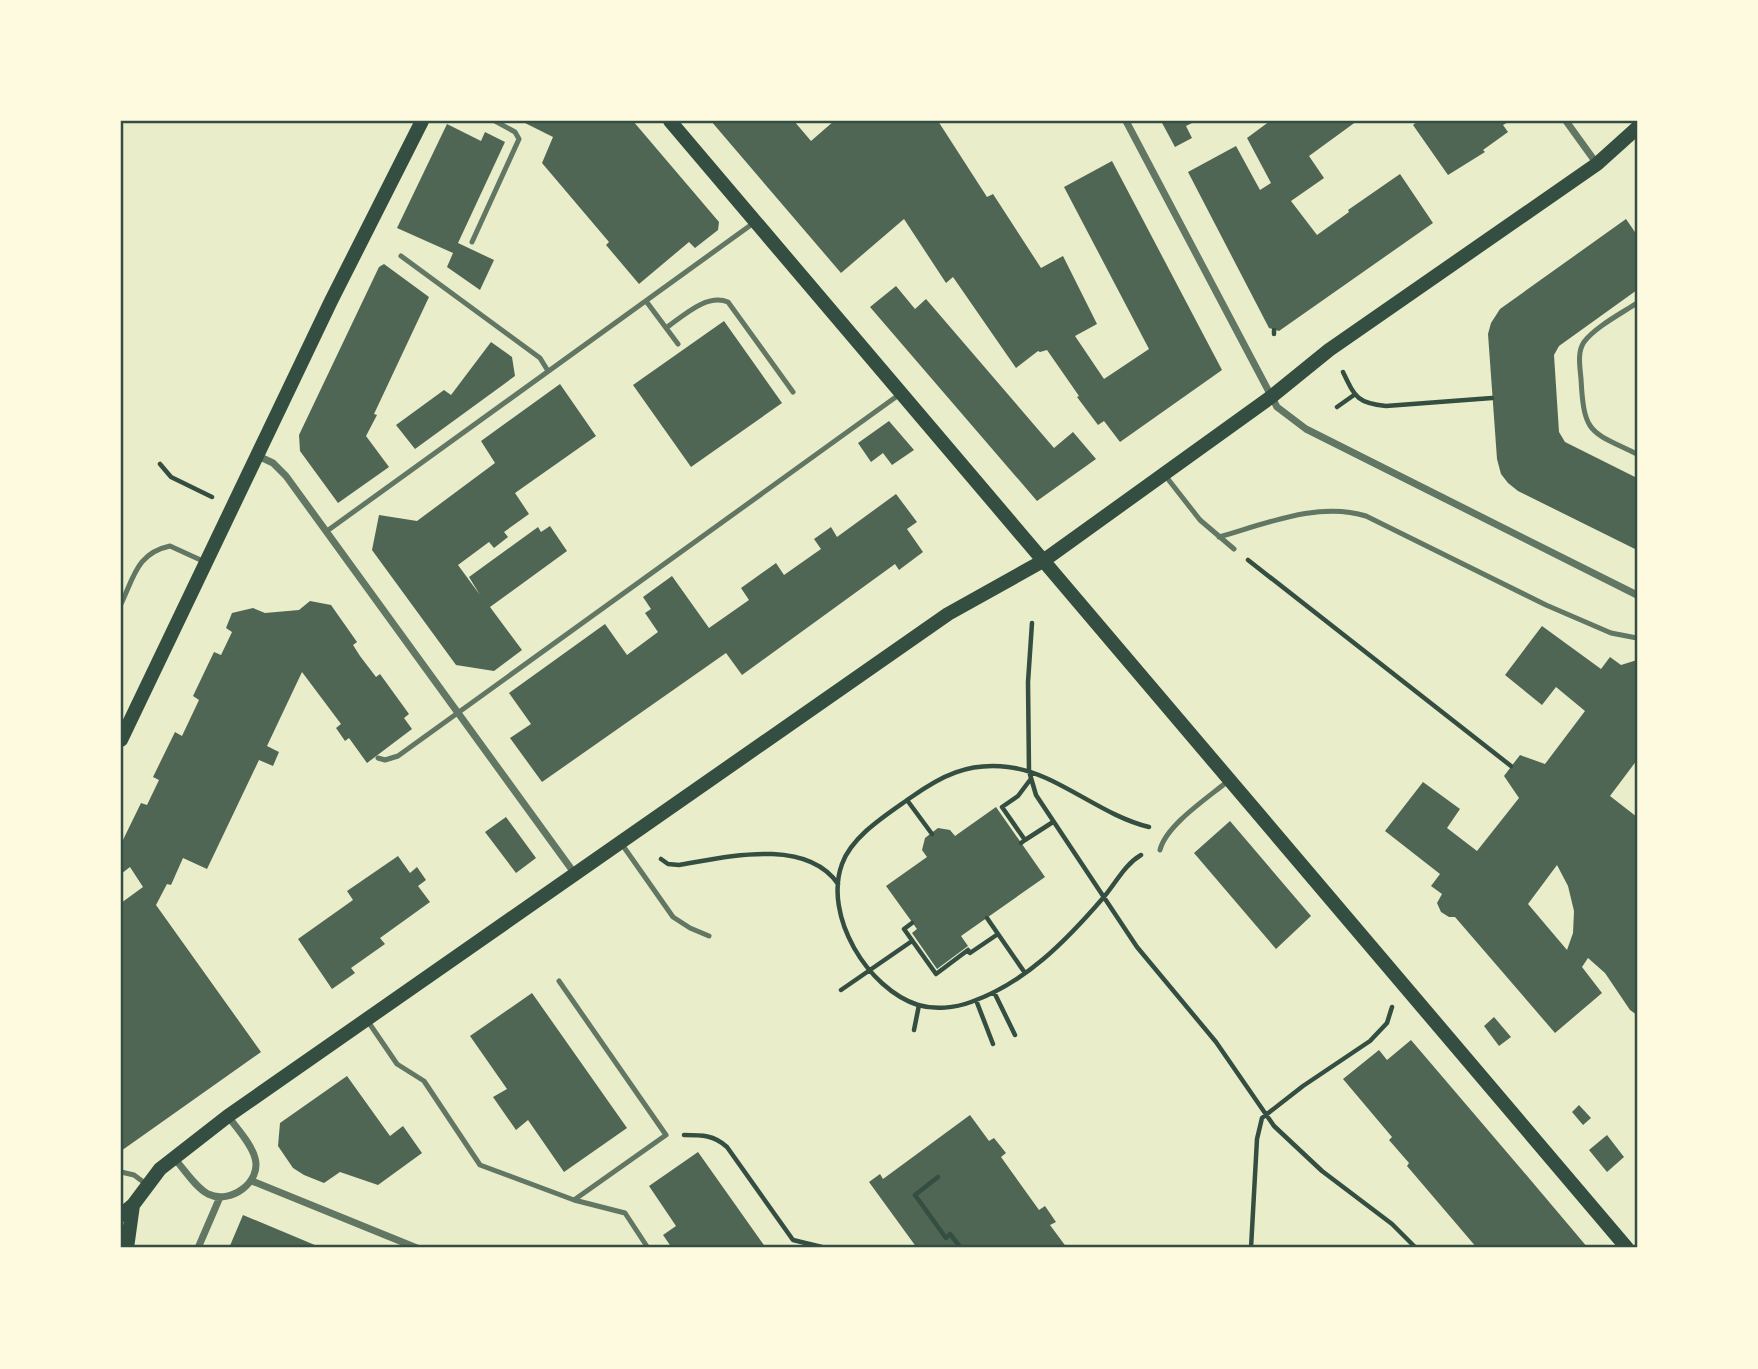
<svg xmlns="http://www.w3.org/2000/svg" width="1758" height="1369" viewBox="0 0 1758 1369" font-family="'DejaVu Sans',sans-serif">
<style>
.building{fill:#4f6655;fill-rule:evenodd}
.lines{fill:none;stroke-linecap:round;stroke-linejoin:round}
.path{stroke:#344e41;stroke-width:4.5}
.service{stroke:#617663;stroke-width:5}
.minor{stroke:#617663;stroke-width:7}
.secondary{stroke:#344e41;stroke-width:14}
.neatline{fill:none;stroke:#344e41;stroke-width:2.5}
</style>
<rect width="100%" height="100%" fill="#e9edc9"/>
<path class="building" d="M521,121H633L719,222L718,230L695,248L689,242L639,284L606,245L609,242L542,163L553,137Z
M711,121H794L811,141L834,121H938L987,197L993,194L1041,268L1063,256L1097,324L1075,336L1104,379L1149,349L1064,187L1112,161L1222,370L1120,442L1104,421L1098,425L1077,397L1079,396L1047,350L1040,352L1038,351L1016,368L953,277L946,283L904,219L841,273Z
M1161,121H1196L1186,126L1192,138L1175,147Z
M1270,121H1357L1309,156L1324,178L1291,201L1317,235L1349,212L1348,210L1400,174L1433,223L1279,331L1269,328L1188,172L1236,146L1260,190L1271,183L1247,138Z
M1418,121H1510L1503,125L1508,132L1483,150L1485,152L1448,175L1413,125Z
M447,124L481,141L485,132L505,142L458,243L494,260L480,290L447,267L453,253L397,228Z
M1626,219L1637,235V290L1559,346L1554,355L1559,432L1565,442L1637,478V550L1518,491L1508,483L1501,474L1497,459L1488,334L1491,323L1500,309Z
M384,264L429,297L374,414L377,415L366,436L389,467L338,503L300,451L299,435L379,267Z
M896,286L915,309L926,299L1054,448L1073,432L1096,459L1037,501L870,307Z
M724,321L782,403L691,467L633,385Z
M491,342L512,357L515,376L415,449L396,425L444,390L451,395Z
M560,384L596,436L515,493L529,514L504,532L508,537L494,548L489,542L458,565L480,595L469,577L538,527L541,532L550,526L567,551L490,607L522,650L494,671L456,665L372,550L379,515L417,521L495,463L481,441Z
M889,421L914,450L892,465L883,453L871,462L858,443Z
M896,494L917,522L907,529L923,552L899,570L895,564L742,675L726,653L542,782L510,738L531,724L509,693L605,624L627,655L658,632L645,613L651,609L643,597L672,576L709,628L749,600L741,588L776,563L784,575L821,549L814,539L831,527L837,537Z
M310,601L331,605L357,642L353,645L360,656L376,677L380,674L409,714L404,718L412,729L367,763L349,738L345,741L336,728L341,724L302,672L267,746L279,752L273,766L259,760L207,869L183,858L171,885L167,884L156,905L261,1052L121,1151V903L143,887L130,867L121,874V844L141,803L147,805L159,780L153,777L175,732L182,736L199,700L193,696L214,652L221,655L232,632L226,628L232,613L253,608L265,613L299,610Z
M1542,626L1601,669L1610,657L1621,665L1637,660V760L1610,796L1637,817V1015L1630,1010L1605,973L1588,958L1582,967L1602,993L1555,1033L1455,917H1449L1441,912L1437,903L1442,894L1431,886L1440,874L1385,831L1423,782L1460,809L1447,828L1477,851L1519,798L1504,776L1520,755L1545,764L1585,711L1556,687L1542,705L1505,675ZM1557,865L1568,886L1574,911L1573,933L1567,950L1528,904Z
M996,807L1045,877L961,936L968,946L937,969L912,933L917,929L886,886L927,857L922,850L925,838L938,828L950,830L955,836Z
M506,817L536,858L516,873L485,832Z
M1230,821L1311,916L1276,949L1194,853Z
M398,856L410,873L417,867L426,880L418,886L430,902L380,938L385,944L351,968L355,973L332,989L298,939L353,900L347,891Z
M532,993L627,1128L564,1172L528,1120L516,1130L493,1097L507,1089L470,1036Z
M1494,1017L1511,1037L1499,1046L1484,1026Z
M1411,1040L1522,1170L1588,1248H1477L1407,1166L1409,1163L1389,1140L1392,1137L1343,1079L1379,1050L1387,1060Z
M347,1076L390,1136L403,1126L422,1153L378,1185L340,1172L324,1183L304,1175L293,1168L278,1146L280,1123Z
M1579,1105L1591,1118L1583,1125L1572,1112Z
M970,1115L989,1141L994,1138L1006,1153L1001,1157L1039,1210L1045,1206L1056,1222L1050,1225L1067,1248H917L869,1182L880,1174L883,1179Z
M1607,1135L1624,1157L1607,1172L1589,1150Z
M698,1152L766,1248H672L663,1235L676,1226L649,1186Z
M243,1215L322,1248H229Z"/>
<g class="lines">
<path class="path" d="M1274,334V330
M1343,372C1355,397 1357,403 1386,406L1492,398
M1337,407L1354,395
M160,464L171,477L212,497
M1248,560L1511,766
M1032,623L1028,682L1029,771L1036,795L1137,947L1216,1042L1274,1126L1322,1171L1392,1224L1416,1248
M907,800L932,834
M1025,840L1053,822
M1021,843L1025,840L1002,807L1018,796L1030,780
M1141,855C1124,865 1116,883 1103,898C1066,941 1025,983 971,1002C955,1008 935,1010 918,1005C868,989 823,916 842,864C852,836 886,815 910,798C941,776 968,762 1008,767C1056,772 1099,815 1149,827
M661,859L668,864L679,865C726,857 806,837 838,884
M987,918L1025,973
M912,923L904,929L936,974L968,950L970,953L998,934
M841,990L912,941
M994,992L1015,1035
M976,1000L993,1044
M914,1030L919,1005
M684,1135C702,1135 714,1135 727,1147L793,1240L826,1248
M938,1177L915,1195L946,1238L950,1234L961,1248
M1251,1248L1257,1139L1262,1118L1303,1086L1370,1041L1387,1023L1392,1007"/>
<path class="service" d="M472,242L519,139L515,132L495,121
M401,256L540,358L548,371
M646,301L678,344
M1637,303C1622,313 1595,327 1584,342C1577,352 1580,367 1581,379C1584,435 1590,431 1637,454
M666,328C683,316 707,293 728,302L793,392
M1164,474L1200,520L1234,549
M327,531L755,222
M1219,537C1265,524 1319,501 1366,516L1546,605L1611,633L1637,638
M121,604C134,577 137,553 170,546L205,562
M378,758L385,760L398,756L900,394
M621,843L673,917L690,928L709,936
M1160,850C1166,825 1209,797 1228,781
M367,1020L397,1064L424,1081L480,1165L574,1200L666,1135L559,981
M121,1172L134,1175L146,1184
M574,1200L625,1213L648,1248"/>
<path class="minor" d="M1126,121L1277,407L1306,429L1637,595
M1566,121L1597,164
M256,455L273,463L286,476L575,874
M174,1158C184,1169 195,1187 208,1194C230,1205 262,1182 255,1158C251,1143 237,1129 228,1116
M252,1181L417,1248
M198,1248L220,1197"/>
<path class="secondary" d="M670,121L1627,1248
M121,740L331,301L422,121
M121,1215L133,1205L160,1169L228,1116L948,614L1043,561L1271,397L1329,350L1597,164L1637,128
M127,1248L133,1205"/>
</g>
<rect width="1758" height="1369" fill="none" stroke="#fefae0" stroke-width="245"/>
<rect x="122" y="122" width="1514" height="1124" class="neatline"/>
</svg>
